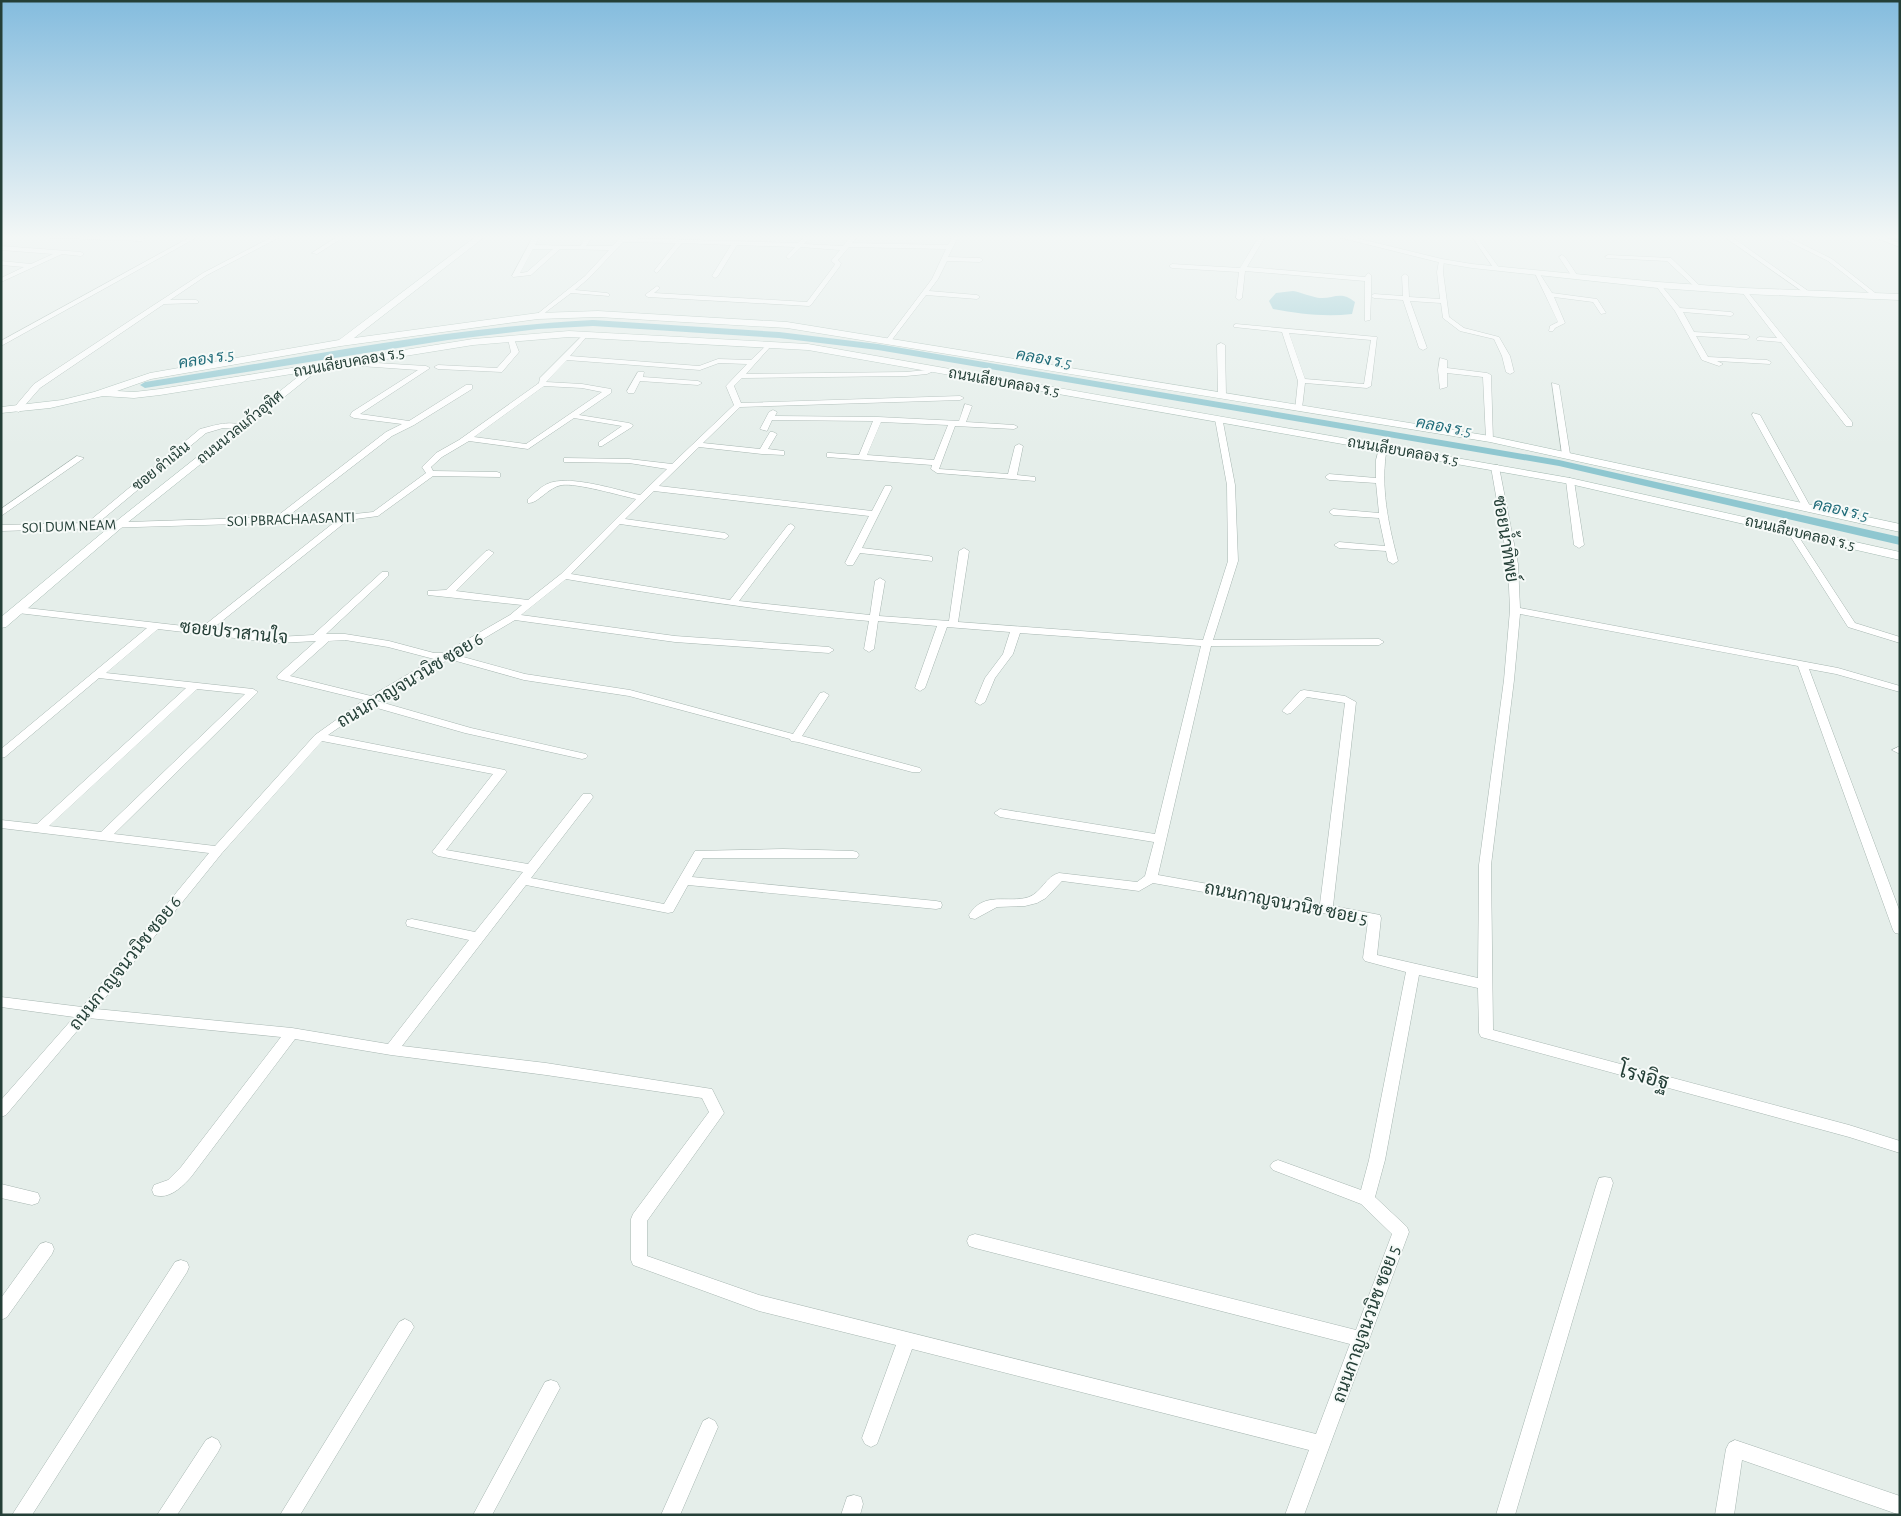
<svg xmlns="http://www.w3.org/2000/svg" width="1901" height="1516" viewBox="0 0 1901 1516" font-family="'Alegreya Sans',Sarabun,sans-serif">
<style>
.water{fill:#8fc7d0}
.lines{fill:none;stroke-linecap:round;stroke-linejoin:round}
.canal{fill:#8fc7d0;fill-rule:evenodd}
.street-casing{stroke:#a7b6b1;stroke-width:1}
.secondary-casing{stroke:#a4b9b1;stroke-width:1}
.street{fill:#fff;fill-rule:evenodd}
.secondary{fill:#fff;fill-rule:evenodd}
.labels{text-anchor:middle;stroke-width:4;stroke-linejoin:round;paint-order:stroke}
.far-street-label{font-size:15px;fill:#243f37;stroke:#f6faf8}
.far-water-label{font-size:16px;font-style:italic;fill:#206c7a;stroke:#f6faf8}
.street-label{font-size:18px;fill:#243f37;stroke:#f6faf8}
.near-street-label{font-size:21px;fill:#243f37;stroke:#f6faf8}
</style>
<rect width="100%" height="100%" fill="#e5eeea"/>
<path class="water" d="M1293,291C1300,292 1315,298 1320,298C1333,299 1341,290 1355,302L1352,314C1325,317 1300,314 1273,309L1269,301L1276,293Z"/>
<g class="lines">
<path class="canal" d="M1884,235L1900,236V241L1885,237Z
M593,320L779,332L878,344L1559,460L1900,537V545L1559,466L878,350L779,338L593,326L538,329L448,340L145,388L140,385L145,382C294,359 443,328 593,320Z"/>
<defs>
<path id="street" d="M31,235L142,237L145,239L142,241L34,237Z
M194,235H201L1,346V341Z
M276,235H284L207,275L170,300H196L198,301V303L164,304L40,388L19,412L12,410L34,384L134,318L203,273Z
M340,235H347L317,254L312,253Z
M534,235H540L535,245L580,246L588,235H594L586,246H612L623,235H629L626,238L798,243L806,235H812L804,244L843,246L853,235H859L852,243L948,245L953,235H959L948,257L980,258L983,260L980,262L947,261L938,279L929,291L977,295L980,297L977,299L926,295L891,341L889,342L886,340L932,279L946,249L849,247L838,260L841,263L840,266L811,305L809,306L648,297L645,295L657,286L660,288L654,293L807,302L834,266L835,264L831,261L840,250L801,247L789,259L786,257L795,247L737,245L718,276L715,278L712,276L731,245L682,243L657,273L654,271L676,243L623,242L589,278L575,290L607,293L609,294V296L571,293L538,318L536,317V315L585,276L609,250L560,249L531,275L513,277L512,276ZM533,249H553L527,272L520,273Z
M1260,235H1266L1247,267L1365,277L1368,273L1371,275V296L1374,294L1403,296L1402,276L1405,274L1408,276L1409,297L1440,299L1437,272L1439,261L1444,260L1443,272L1449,317L1464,328L1499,337L1510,356L1514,372L1510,374L1506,372L1502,356L1494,339L1460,331L1443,318L1441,303L1410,301L1427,348L1423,350L1419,348L1403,300L1374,298L1371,296L1370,320L1365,321V281L1245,271L1242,298L1239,300L1236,298L1239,272L1172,268L1169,266L1172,264L1240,268Z
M1471,235H1475L1500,269L1499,270H1495Z
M1722,235H1729L1811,293L1806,294Z
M1776,235H1784L1832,259L1879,296L1874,297L1828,261Z
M1869,235H1878L1900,243V247Z
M1,246L81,252L84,254L81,256L62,254L1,282V278L24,267L1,265V261L31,264L53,254L1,250Z
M1562,255L1565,257L1577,275L1576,276L1571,275L1559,257Z
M1608,255L1671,258L1702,288L1697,289L1667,261L1606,258L1605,257Z
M1534,271H1538L1552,293L1597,299L1606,313L1601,314L1593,302L1554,297L1565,323L1555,328L1553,331H1549L1550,326L1558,322Z
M1656,284H1660L1680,308L1731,312L1734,314L1731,316L1683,312L1694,332L1747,335L1750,337L1747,339L1696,336L1708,357L1767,360L1771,362L1770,364L1717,361L1723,364L1719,366L1702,360L1675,311L1656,286Z
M1742,290H1746L1852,422V426H1846L1781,342L1757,340L1756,339L1759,337L1777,338L1742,292Z
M1236,324L1377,337L1371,386L1367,388L1305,383L1302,408L1295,410L1298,381L1282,332L1234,327V325ZM1289,333L1371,340L1364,384L1305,379Z
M585,333L588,335L570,356L699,366L718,359L751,360L769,343L773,345L771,346L746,374L906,372L926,370L934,367L938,369L927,374L906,376L742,378L734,386L741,403L960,396L964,398L960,400L740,407L703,443L760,449L770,432H773L777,434L768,449L784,451V455L762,454L699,447L659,486L872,511L885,486H891L892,488L862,548L929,556L932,557V561L860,553L853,565H847L845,563L869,516L654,491L625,519L725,533L729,536L725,539L620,524L571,574L730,600L788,525L791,524L795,527L739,601L870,615L875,581L880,578L885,581L879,616L949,621L959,551L964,548L969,551L958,622L1203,640L1228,561L1227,485L1215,419L1222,417L1235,485L1238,561L1213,640L1379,639L1384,642L1379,645L1211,646L1158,875L1320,904L1345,703L1307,697L1291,713L1287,714L1282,711L1300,691L1304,690L1345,696L1356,702L1333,906L1380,915L1381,918L1377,955L1478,978L1479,865L1504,680L1510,610L1508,564L1491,467L1492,465H1498L1499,467L1518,564L1520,608L1838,668L1900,686V692L1836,674L1809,669L1900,912V934L1895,933L1893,930L1798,666L1520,614L1514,680L1491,865L1493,1030L1849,1125L1900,1141V1153L1849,1137L1481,1037L1479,1033L1478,988L1419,975L1385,1160L1375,1197L1407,1227L1409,1232L1304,1515H1285L1309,1450L912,1349L877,1444L871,1447L865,1444L862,1438L896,1345L759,1311L633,1265L631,1260V1219L633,1214L709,1112L702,1098L546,1075L391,1055L295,1039L191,1177C182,1187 169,1200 154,1195L152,1190L154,1185L168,1180L181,1167L281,1037L88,1018L6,1115L1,1117V1100L74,1017L1,1007V997L82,1007L209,853L1,828V820L37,824L186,688L99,678L5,757L1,758V749L147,628L18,613L13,610L18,607L201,628L336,521L1,531V525L87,523L200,429C213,426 232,419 244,427L240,429L223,428L206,433L98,523L276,517L386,432L402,424L354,418L350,416L352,412L418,370L346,365L342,363L343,361L426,366L430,368L360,414L409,421L466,385H472V389L414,425L392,436L287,517L345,515L373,512L426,473L422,467L436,453L459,440L539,383L540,378ZM567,360L700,370L719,363L747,364L726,386L734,405L672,464L629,459L564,458V462H567L629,463L667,469L640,495C616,490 569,474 547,484C539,488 534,494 528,499V503C538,504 548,487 562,485C577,483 618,495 636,499L561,574L528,600L456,591L494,553L489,550L486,551L446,590L428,591V595L522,605L510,615L444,653H434L389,641L345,634H326L388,576V572H382L313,635L278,637L212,629L348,520L378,516L433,476L500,477V473L497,472L433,471L431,467L442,457L469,441L528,449L574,418L622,426L599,442V446H602L632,427L633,425L629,423L579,415L611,393V389L582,384L546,382ZM544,386L582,388L602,392L526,444L474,437ZM566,579C667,596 767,612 869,621L864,649L869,652L874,649L878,621L937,626L915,688L920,691L925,688L947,627L1010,632L1003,654L985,678L975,702L980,705L985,702L995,678L1013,654L1020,633L1201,646L1155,834L1000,809L994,813L1000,817L1154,842L1145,876L1137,882L1059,873C1046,876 1042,892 1029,897C1008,904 984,890 969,915L970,918L975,919L997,907L1025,906L1037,903L1046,898L1062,881L1139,891L1153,883L1368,921L1363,958L1365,961L1406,972L1369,1160L1361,1190L1278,1160L1273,1162L1270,1166L1273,1170L1361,1204L1392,1234L1356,1330L975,1234L969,1236L967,1241L969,1246L975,1248L1350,1344L1316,1434L759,1295L647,1256V1221L724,1113L712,1089L546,1063L402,1046L526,885L668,913L673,912L688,885L936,909L941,908L942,905L941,902L936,901L692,877L703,858H857L859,855L857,852L853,851L783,849L695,851L664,904L531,878L591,800L593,797L591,794H583L528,864L446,850L505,774L507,772L505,770L328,735L370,706L465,733L582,759L586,758L588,756L586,754L471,728L377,701L449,659L524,680L629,696L790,739L791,741L798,742L912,772H920L922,770L920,768L802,736L829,695L824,692L820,693L793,734L630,690L525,674L456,655L515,620L675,642L829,653L834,650L829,647L675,636L521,615ZM158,629L278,643L316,641L278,675L277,677L278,679L364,700L315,735L215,846L114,834L258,692L253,689L106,673ZM345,640L388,647L434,659L371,696L290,676L329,641ZM197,689L245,694L101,832L49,826ZM322,741L493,774L432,852L438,856L523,872L475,932L412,919L407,920L406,923L407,926L469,940L388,1044L292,1028L96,1009L222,853Z
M511,337L514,339L519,352L502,372L438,369L434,367L438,365L497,368L511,352L508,339Z
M1221,343L1225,345L1226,396L1222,398L1218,396L1217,345Z
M1440,358L1447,360V368L1487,373L1491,375L1493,441L1486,439L1483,377L1447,373V387L1440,389L1438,370Z
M638,372H644L643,377L698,381L702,383L698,385L640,381L634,393H628L627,391Z
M1552,383L1559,385L1570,454L1566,456L1562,454Z
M965,404L972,406L966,422L1014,425L1018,427L1014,429L955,426L939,469L1008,474L1015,446L1019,444L1023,446L1017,475L1035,477V481L937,473L931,469L932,465L827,457V453H830L859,455L873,421L772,420L767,431L760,429L769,412L773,410L777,412L775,416L878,417L959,421ZM881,422L948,425L934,460L867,455Z
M1753,413L1760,415L1810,506L1809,508L1806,509L1802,506L1752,415Z
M1380,445L1387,447C1380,486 1388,523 1398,561L1393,564L1388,561L1386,551L1339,548L1334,545L1339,542L1385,546L1379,518L1333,515L1329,512L1333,509L1379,513L1376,483L1329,480L1325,477L1329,474L1376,478V460Z
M77,456L84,458L1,516V509Z
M1570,478L1574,481L1584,545L1579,548L1574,545L1566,481Z
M1791,528L1795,531L1855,623L1900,637V643L1848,627L1787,531Z
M1898,747H1900V754L1892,750Z
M1605,1177L1611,1178L1613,1183L1515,1515H1496L1597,1183L1599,1178Z
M1,1184L38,1193L40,1198L38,1203L32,1205L1,1198Z
M46,1242L52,1244L54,1249L52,1254L7,1317L1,1320V1298L40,1244Z
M181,1260L187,1262L189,1267L187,1272L32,1515H12L175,1262Z
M405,1319L411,1322L414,1327L411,1332L300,1515H280L399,1322Z
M551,1380L557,1382L560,1388L492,1515H473L545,1382Z
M709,1418L715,1421L718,1427L680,1515H661L703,1421Z
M212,1437L218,1440L221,1446L218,1452L177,1515H157L206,1440Z
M1735,1440L1900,1496V1515L1742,1460L1734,1515H1715L1726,1449L1729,1443Z
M854,1495L861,1497L863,1504L860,1515H841L847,1497Z"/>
<path id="secondary" d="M478,235H487L354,338L538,313L598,311L787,322L1490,436L1900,524V532L1490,442L787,328L598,317L538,319L341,346L151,379L117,391L134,392L160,389L473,339L569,331L808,344L1570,478L1900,552V560L1570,484L808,350L569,337L473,345L318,370L127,523L6,627L1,628V617L119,519L304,372L160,395L134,398L103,396L50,408L1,413V407L62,400L94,392L150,373L339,340Z
M1330,235H1344L1442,259L1472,264L1658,282L1744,288L1900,294V300L1744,294L1658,288L1472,268L1442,263Z"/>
</defs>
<use href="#street" class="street-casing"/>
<use href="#secondary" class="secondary-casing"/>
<use href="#street" class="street"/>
<use href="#secondary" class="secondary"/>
</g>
<linearGradient id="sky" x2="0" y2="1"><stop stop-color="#84bcde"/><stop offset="0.53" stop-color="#f3f7f6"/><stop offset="1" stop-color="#f3f7f6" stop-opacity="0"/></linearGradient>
<rect width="1901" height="447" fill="url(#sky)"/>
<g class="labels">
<g class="far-street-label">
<text transform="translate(349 362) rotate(-10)" y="5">ถนนเลียบคลอง ร.5</text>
<text transform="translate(1004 382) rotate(10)" y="5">ถนนเลียบคลอง ร.5</text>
<text transform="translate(240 427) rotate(-39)" y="5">ถนนนวลแก้วอุทิศ</text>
<text transform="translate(1403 451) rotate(10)" y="5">ถนนเลียบคลอง ร.5</text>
<text transform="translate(161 466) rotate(-39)" y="5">ซอย ดำเนิน</text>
<text transform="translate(291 519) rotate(-2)" y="5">SOI PBRACHAASANTI</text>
<text transform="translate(69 526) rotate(-2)" y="5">SOI DUM NEAM</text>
<text transform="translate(1800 533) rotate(13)" y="5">ถนนเลียบคลอง ร.5</text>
</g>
<g class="far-water-label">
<text transform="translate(206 358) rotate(-9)" y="6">คลอง ร.5</text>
<text transform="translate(1044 358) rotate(10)" y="6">คลอง ร.5</text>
<text transform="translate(1444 426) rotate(10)" y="6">คลอง ร.5</text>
<text transform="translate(1841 509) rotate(13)" y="6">คลอง ร.5</text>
</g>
<g class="street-label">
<text transform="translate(1506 539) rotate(81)" y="6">ซอยน้ำทิพย์</text>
<text transform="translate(234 632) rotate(6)" y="6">ซอยปราสานใจ</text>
<text transform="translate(410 680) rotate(-31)" y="6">ถนนกาญจนวนิช ซอย 6</text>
<text transform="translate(1286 903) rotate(11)" y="6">ถนนกาญจนวนิช ซอย 5</text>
<text transform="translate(125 963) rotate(-51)" y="6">ถนนกาญจนวนิช ซอย 6</text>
<text transform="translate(1366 1324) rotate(-70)" y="6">ถนนกาญจนวนิช ซอย 5</text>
</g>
<g class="near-street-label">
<text transform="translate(1644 1076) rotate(15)" y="7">โรงอิฐ</text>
</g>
</g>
<rect width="1901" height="1516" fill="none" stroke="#243f37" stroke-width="5"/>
</svg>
